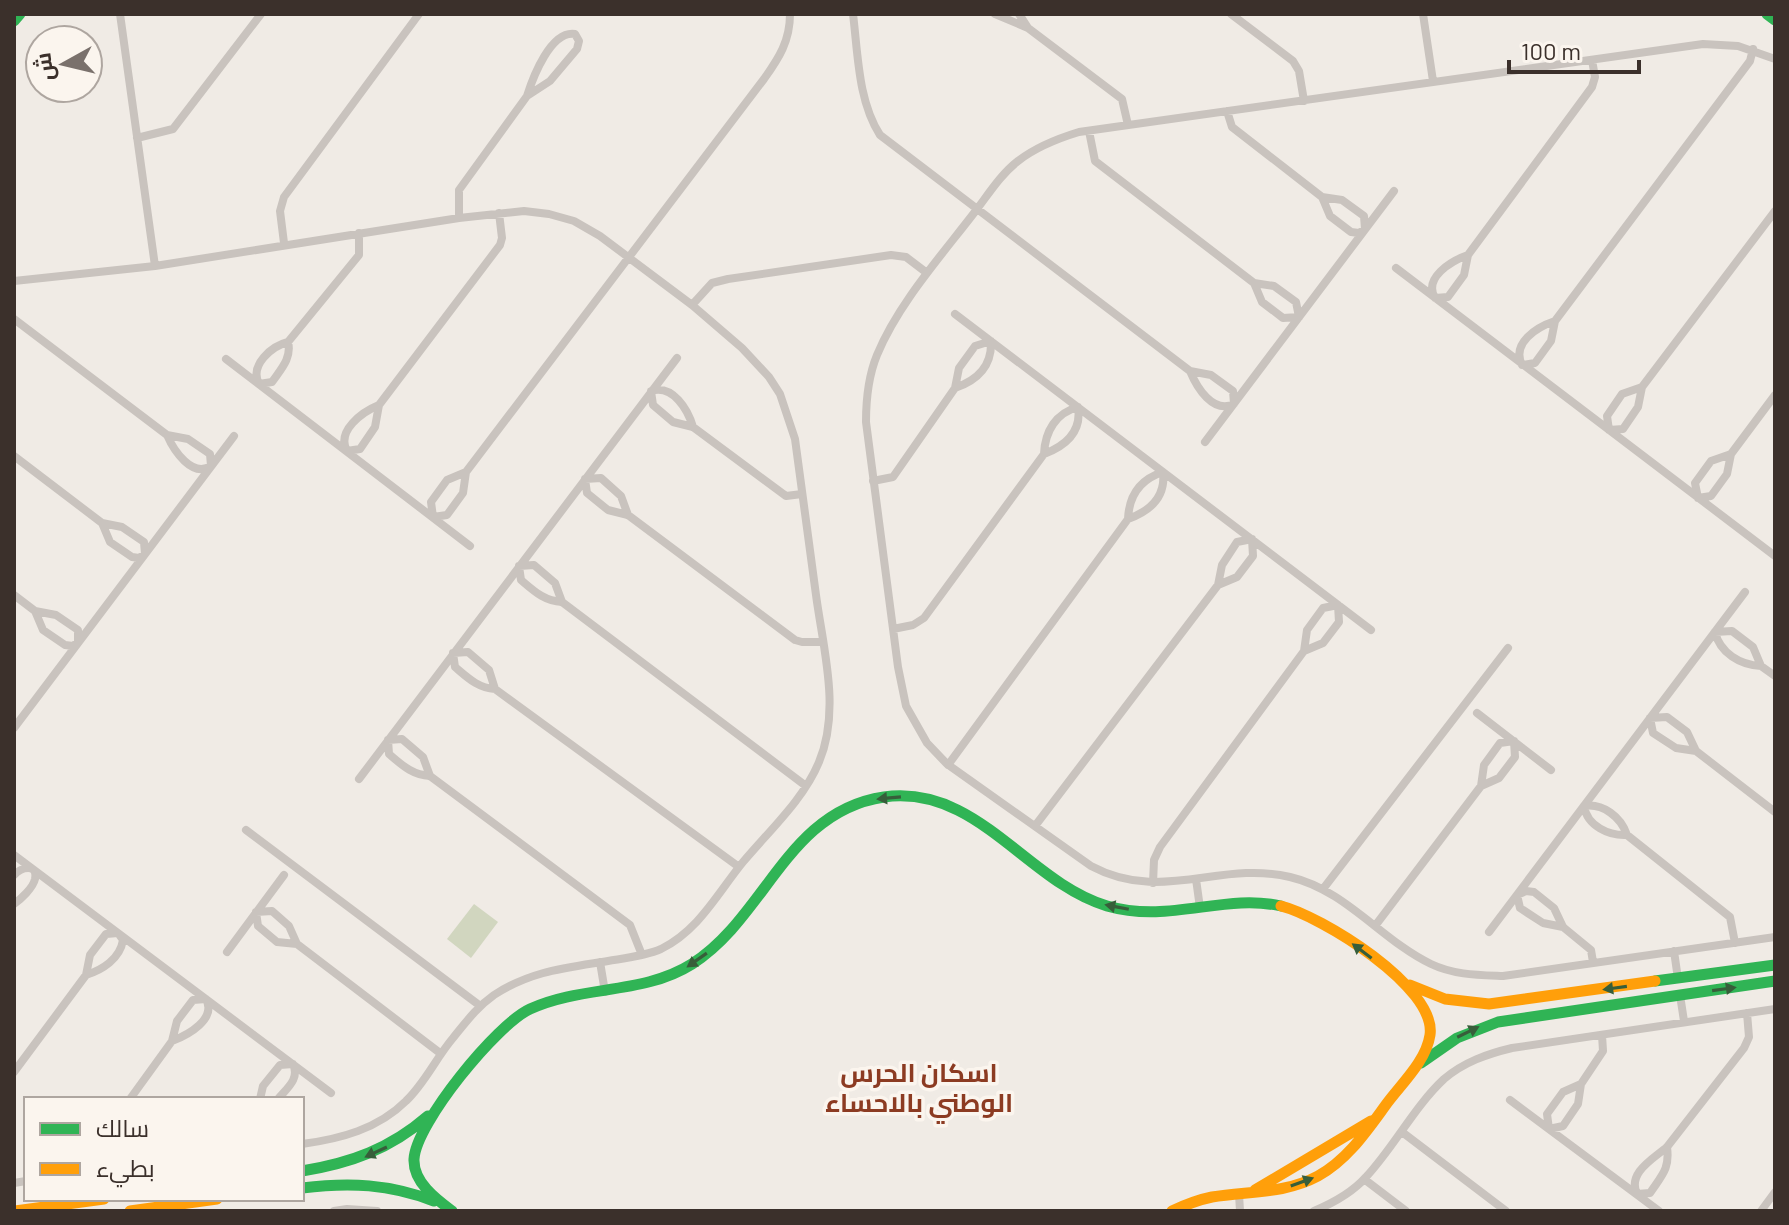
<svg xmlns="http://www.w3.org/2000/svg" width="1789" height="1225" viewBox="0 0 1789 1225" font-family="Barlow,Cairo,sans-serif">
<style>
.green{fill:#d1d6bf}
.lines{fill:none;stroke-linecap:round;stroke-linejoin:round}
.street{stroke:#c9c3be;stroke-width:8}
.fast{stroke:#30b455;stroke-width:11}
.slow{stroke:#ff9f0a;stroke-width:11}
.oneway{fill:#375e3a}
.labels{text-anchor:middle;stroke-width:7;stroke-linejoin:round;paint-order:stroke}
.neighbourhood-label{font-size:26px;font-weight:bold;fill:#8c3b22;stroke:#fbf5ee}
</style>
<rect width="100%" height="100%" fill="#f0ebe5"/>
<path class="green" d="M474,904L498,922L471,958L447,939Z"/>
<g class="lines">
<path class="street" d="M120,14L155,266
M853,14C858,54 858,101 880,135L1190,371C1197,388 1213,414 1234,404L1233,391L1211,375L1190,371
M995,14L1028,28
M1019,14L1028,28L1122,99L1128,125
M1231,14L1293,61L1299,71L1304,101
M1423,14L1433,81
M1775,59L1738,46L1703,44L1079,132C1056,139 1036,147 1018,161C1000,175 988,195 974,213C941,256 898,304 877,355C868,377 866,399 866,422L898,667L906,706L927,743L947,764L1091,866C1162,904 1219,860 1290,877C1346,890 1381,940 1431,964C1454,975 1478,975 1503,976L1775,937
M1227,111L1232,127L1322,197L1330,216L1351,232L1359,233L1365,229L1364,216L1342,200L1322,197
M1089,131L1095,161L1254,283L1262,302L1283,318L1299,317L1296,302L1274,286L1254,283
M137,138L173,129L261,14
M459,218V190L527,96L550,81L577,49L579,41L575,34C551,30 533,77 527,96
M284,243L280,211L284,197L419,14
M1468,255C1451,261 1423,278 1435,298L1448,297L1464,275L1468,255L1592,87L1595,77L1592,60
M1396,268L1775,556
M14,281L155,266L459,218L524,211L549,214L574,221L600,236L692,305L742,348L769,377L780,394L795,439C802,491 809,543 816,595C823,648 841,710 819,762C804,799 769,831 743,862C717,894 699,930 661,949C645,956 626,958 608,961C565,968 531,971 494,995C477,1007 466,1022 453,1038C436,1058 425,1083 406,1101C378,1129 340,1139 302,1144
M692,305L712,283L728,279L891,255L906,257L927,273
M955,314L1371,630
M14,319L167,435C174,451 192,478 211,466L210,454L188,439L167,435
M1555,321C1537,327 1511,343 1522,365L1535,363L1551,341L1555,321L1750,61L1753,49
M288,342C292,358 281,369 272,382L259,384C249,365 272,346 288,342L359,255V233
M226,359L470,546
M1642,387L1622,394L1607,416L1609,430L1623,429L1638,407L1642,387L1775,211
M379,405L375,427L360,449L347,451C336,431 362,412 379,405L500,245L502,238L499,213
M693,427C688,410 673,384 651,391L653,405L673,422L693,427L786,496L802,494
M1205,442L1394,191
M1731,454L1711,461L1695,483L1698,498L1711,496L1727,474L1731,454L1775,395
M14,456L102,523L110,542L132,557L139,558L145,554L144,542L122,527L102,523
M466,472L463,493L447,515L433,517L431,502L447,480L466,472L764,79C779,58 790,41 790,14
M873,481L893,477L955,388L959,368L975,346L991,341C992,366 978,380 955,388
M628,515L621,496L601,478L585,479L587,493L608,510L628,515L795,640L802,642H822
M14,595L35,611L43,630L65,645L73,646L78,642V630L56,615L35,611
M562,602L555,583L534,565L519,566L521,580C534,591 544,601 562,602L806,786
M893,629L913,625L924,618L1044,454C1045,431 1056,413 1078,407C1082,432 1065,446 1044,454
M1761,666C1740,665 1720,653 1715,632L1732,631L1753,647L1761,666L1775,676
M495,689L489,670L468,652L453,653L455,667C468,678 478,688 495,689L739,867
M1477,713L1551,770
M14,728L234,436
M1696,751L1676,748L1653,733L1650,718L1667,717L1687,732L1696,751L1775,812
M948,765L1128,519C1129,495 1141,479 1163,472C1166,497 1150,511 1128,519
M430,776L423,757L402,739L388,740L389,754C402,765 412,775 430,776L630,925L642,955
M359,779L677,358
M1035,826L1218,585L1237,577L1253,556L1252,539L1237,542L1222,565L1218,585
M246,830L479,1005
M1627,835C1609,836 1587,826 1584,806C1603,803 1621,817 1627,835L1730,917L1735,943
M14,855L331,1093
M14,875C21,867 38,863 35,879C33,888 21,899 14,904
M1196,879L1200,908
M1153,883L1154,860L1160,847L1304,651L1323,643L1339,622L1338,605L1323,608L1307,630L1304,651
M1323,889L1508,648
M1375,926L1481,786L1499,778L1515,757L1514,741L1500,743L1484,765L1481,786
M1563,927L1543,923L1520,908L1517,895L1526,891L1534,892L1554,908L1563,927L1591,950L1593,962
M1489,932L1745,592
M297,944L277,942L258,926L256,912L272,911L289,926L297,944L440,1053
M1674,951L1678,979
M227,952L284,875
M600,962L605,992
M1680,995L1684,1021
M14,1072L86,975L90,955L106,934L118,933L123,940C120,959 102,970 86,975
M1581,1084L1563,1092L1547,1114L1549,1129L1563,1126L1578,1104L1581,1084L1603,1051L1602,1035
M130,1099L172,1041L177,1021L193,1000L206,999C217,1019 188,1035 172,1041
M260,1099L263,1086L280,1065L293,1064C300,1079 287,1088 278,1099
M1510,1100L1659,1211
M1402,1132L1506,1211
M1667,1147C1670,1169 1662,1175 1650,1193L1637,1194C1627,1173 1653,1159 1667,1147L1744,1048L1749,1037L1747,1013
M1364,1179L1406,1211
M14,1183L26,1181
M1239,1194L1240,1211
M334,1211L347,1209L377,1211
M1314,1211C1333,1203 1352,1193 1366,1177C1394,1147 1414,1107 1444,1079C1464,1062 1487,1054 1512,1048L1775,1009
M1761,1211L1775,1192"/>
<path class="fast" d="M1767,14L1775,20
M14,21L20,14
M1655,981L1775,965
M1421,1063L1457,1038L1498,1022L1775,981
M302,1171C351,1163 390,1149 428,1116
M302,1188C350,1182 389,1184 434,1201
M452,1211C436,1199 413,1182 414,1159C416,1123 497,1024 530,1009C582,985 643,995 692,964C766,917 787,811 884,797C977,784 1027,882 1107,906C1171,924 1223,893 1281,906"/>
<path class="slow" d="M1410,985L1445,999L1489,1004L1655,981
M1255,1190L1371,1121
M15,1211L104,1199
M130,1211L217,1199
M1172,1211C1185,1205 1197,1200 1212,1197C1248,1191 1285,1194 1318,1176C1347,1160 1366,1132 1385,1106C1400,1085 1426,1062 1430,1035C1437,987 1321,916 1281,906"/>
</g>
<defs><path id="oneway-solid" d="M-6-.8H1V-3.2L6.5 0L1 3.2V.8H-6Z" transform="scale(2)"/></defs>
<g class="oneway">
<use href="#oneway-solid" transform="translate(889 798) rotate(175)"/>
<use href="#oneway-solid" transform="translate(1117 907) rotate(-169)"/>
<use href="#oneway-solid" transform="translate(1362 951) rotate(-143)"/>
<use href="#oneway-solid" transform="translate(697 960) rotate(145)"/>
<use href="#oneway-solid" transform="translate(1615 988) rotate(172)"/>
<use href="#oneway-solid" transform="translate(1724 989) rotate(-8)"/>
<use href="#oneway-solid" transform="translate(1468 1032) rotate(-26)"/>
<use href="#oneway-solid" transform="translate(376 1152) rotate(155)"/>
<use href="#oneway-solid" transform="translate(1302 1182) rotate(-20)"/>
</g>
<g class="labels">
<g class="neighbourhood-label">
<text x="919" y="1082">اسكان الحرس<tspan x="919" dy="30">الوطني بالاحساء</tspan></text>
</g>
</g>
<rect width="1789" height="1225" fill="none" stroke="#3b302b" stroke-width="32"/>
<rect x="24" y="1097" width="280" height="104" fill="#fbf5ee" stroke="#aea6a0" stroke-width="2"/>
<rect x="40" y="1123" width="40" height="12" fill="#30b455" stroke="#aea6a0" stroke-width="2"/>
<text x="96" y="1137" font-size="24" fill="#3b302b">سالك</text>
<rect x="40" y="1163" width="40" height="12" fill="#ff9f0a" stroke="#aea6a0" stroke-width="2"/>
<text x="96" y="1177" font-size="24" fill="#3b302b">بطيء</text>
<g transform="translate(64 64) rotate(262)"><circle r="38" fill="#fbf5ee" stroke="#aea6a0" stroke-width="2"/>
<path d="M0-6L14 30L0 20L-14 30Z" fill="#7a716c"/>
<text y="-12" font-size="22" font-weight="bold" text-anchor="middle" fill="#3b302b">ش</text>
</g>
<path d="M1509 60v12h130v-12" fill="none" stroke="#3b302b" stroke-width="4"/>
<text x="1521" y="60" font-size="24" fill="#3b302b" stroke="#fbf5ee" stroke-width="6" paint-order="stroke">100 m</text>
</svg>
